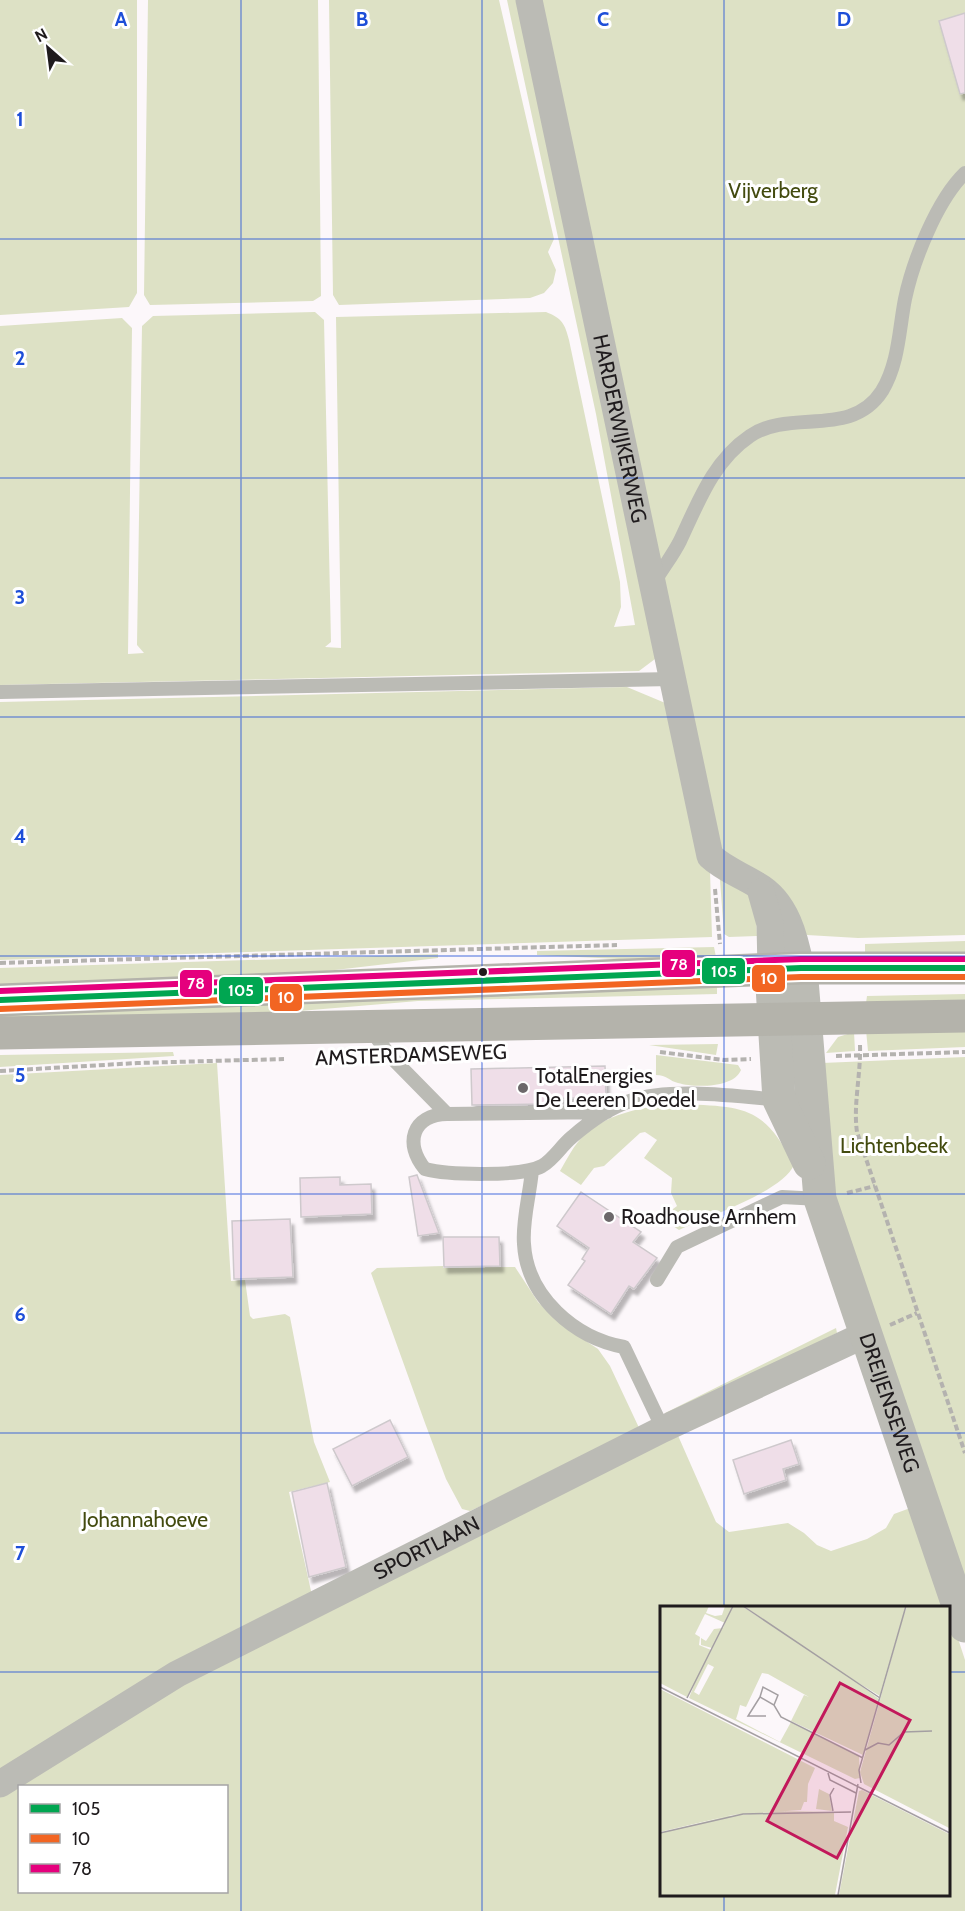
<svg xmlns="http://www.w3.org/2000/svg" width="965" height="1911" viewBox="0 0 965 1911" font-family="Cabin,sans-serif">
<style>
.green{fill:#dde1c5;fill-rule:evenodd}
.building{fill:#efdee8;stroke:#cec9cc;stroke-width:1.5;filter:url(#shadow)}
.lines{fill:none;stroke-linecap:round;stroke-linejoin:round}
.path{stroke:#b4b2af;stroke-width:4;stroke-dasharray:6 3;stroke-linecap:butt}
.lane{stroke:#bbbbb5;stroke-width:14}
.street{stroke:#bbbbb5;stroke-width:27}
.secondary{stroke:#bbbbb4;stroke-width:33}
.primary{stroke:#b4b3ab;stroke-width:33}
.bus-1-casing{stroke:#fff;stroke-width:10}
.bus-2-casing{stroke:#fff;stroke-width:10}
.bus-3-casing{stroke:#fff;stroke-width:10}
.bus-1{stroke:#00a651;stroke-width:6}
.bus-2{stroke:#f26522;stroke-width:6}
.bus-3{stroke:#e5007d;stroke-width:6}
.grid{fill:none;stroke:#1d4ed8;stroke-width:1.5;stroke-opacity:0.55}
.bus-dot{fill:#1f1b1d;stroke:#fff;stroke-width:2}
.poi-dot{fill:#6c686a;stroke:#fff;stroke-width:2}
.labels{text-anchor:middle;stroke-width:6;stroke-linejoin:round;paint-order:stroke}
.park-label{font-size:21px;fill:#434b0f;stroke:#fff}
.street-label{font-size:21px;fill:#1f1b1d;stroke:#fff}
.poi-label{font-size:21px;fill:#1f1b1d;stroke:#fff;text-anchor:start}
.inset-road{fill:none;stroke:#a49fa2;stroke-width:1.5}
.view{fill:#c2185b;fill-opacity:0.15;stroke:#c2185b;stroke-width:3}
.inset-edge{fill:none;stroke:#1f1b1d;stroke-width:3}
.grid-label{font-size:20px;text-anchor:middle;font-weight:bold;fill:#1d4ed8;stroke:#fff;stroke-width:6;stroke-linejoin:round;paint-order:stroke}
.line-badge{stroke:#fff;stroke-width:2}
.badge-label{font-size:16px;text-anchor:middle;font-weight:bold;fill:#fff}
</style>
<defs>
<filter id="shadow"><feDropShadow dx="3.5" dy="6" stdDeviation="1.5" flood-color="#0004"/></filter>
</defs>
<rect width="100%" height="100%" fill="#fcf7fa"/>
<path class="green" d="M0,0H137V293L129,307L0,315Z
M148,0H318L321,296L313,301L150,305L144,295Z
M329,0H499L554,239L548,252L556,270L553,283L544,293L530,298L339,305L333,295Z
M507,0H522L659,656L639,671L0,685V326L122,318L132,328L128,654L144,653L137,645L142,326L153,316L315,312L324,320L331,642L325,647L341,648L336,317L546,312C562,318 565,324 569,340L620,582L621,607L614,627L635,625L596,414Z
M537,0H965V935L858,938L807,935L723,855Z
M627,687L670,705L710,871L712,937L0,960V702Z
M723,877C759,893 756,899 757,936L729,937L724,934L720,880Z
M965,941V954L865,956V944Z
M714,947L716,957L619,959L537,955V951Z
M438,954V958L318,972L0,986V968Z
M717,986V994L418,1001L264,1014L0,1019V1014Z
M965,994V1002L866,1003L867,996Z
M866,1030H965V1047L868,1051Z
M854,1032L855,1051L826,1053L838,1037Z
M718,1044L716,1055L649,1045Z
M173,1052L174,1056L0,1067V1055Z
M656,1055L738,1065L741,1070C734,1088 695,1088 678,1083C669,1081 667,1075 656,1075Z
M965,1057V1596L834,1207L822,1063Z
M217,1063L231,1281L245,1280L250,1316L253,1319L285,1314L290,1317L314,1442L330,1482L289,1492L313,1600L0,1777V1075Z
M683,1104C744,1107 764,1106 794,1165C782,1192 707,1217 679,1230L661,1218L677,1206L671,1193L672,1178L644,1158L657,1140L645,1132L640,1133L604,1166L594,1168L581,1185L560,1171C567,1159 574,1145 584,1135C610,1112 649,1105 683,1104Z
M443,1266V1268L515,1267L538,1302L562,1325L598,1349L610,1366L641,1432L470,1511L462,1509L446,1479L425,1423L371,1273L377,1268Z
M836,1328L837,1333L667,1417L665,1413Z
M676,1431L716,1522L729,1532L788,1523L804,1533L817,1545L831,1551L867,1539L886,1528L894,1514L913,1507L947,1608H662V1894H948L949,1611L965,1660V1911H0V1791L139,1702ZM20,1786H226V1892H20Z"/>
<path class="building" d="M965,13V93L960,94L939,21Z
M605,1066L606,1097L545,1099V1104L472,1105L471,1069Z
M417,1175L439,1233L418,1236L409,1177Z
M340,1177V1185L371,1184L372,1214L301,1217L300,1178Z
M581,1192L641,1232L633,1242L657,1258L634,1289L629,1286L611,1314L568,1285L585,1261L582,1259L589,1248L557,1226Z
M290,1219L293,1277L234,1279L232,1221Z
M443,1237H499L500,1266L444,1267Z
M390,1420L408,1457L352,1486L333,1449Z
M791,1440L799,1464L783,1469L786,1480L744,1494L733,1460Z
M327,1483L346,1567L309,1577L292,1492Z"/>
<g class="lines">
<path class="path" d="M715,889L720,944
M0,963L617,945
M860,1045C861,1074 853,1105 857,1132L965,1453
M660,1052L724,1060L751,1059
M836,1056L965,1052
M0,1071L137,1063L284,1059
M847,1193L875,1186
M890,1325L917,1313"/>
<path class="lane" d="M654,583C662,569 673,555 680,541C698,503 713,461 750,436C791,408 851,439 882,391C899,363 899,329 905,299C913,261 937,200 965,173
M0,692L672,679
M371,1030L390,1056L447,1114L607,1112
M447,1114C412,1115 404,1144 425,1169C447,1175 522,1177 542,1166C554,1159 561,1146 572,1137C588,1123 609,1108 630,1101C670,1087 736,1096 780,1100
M532,1170C530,1194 522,1221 524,1244C527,1297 575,1338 624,1347L663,1429
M657,1280L677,1247L782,1197L820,1199"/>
<g class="street">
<path id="s1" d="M529,0L710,856C724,869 741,875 757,885C787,902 795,938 801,968"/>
<path d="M761,892L770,924L771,970"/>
<path id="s2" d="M0,1784L177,1674L663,1429L864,1335"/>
</g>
<g class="secondary">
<path id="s3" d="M801,968L820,1199L965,1626"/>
<path d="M771,970L779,1100L809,1163"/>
</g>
<path class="primary" d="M0,1000L801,968H965
M0,1033L965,1016"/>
<defs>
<path id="bus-1" d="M0,1000L801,968H965"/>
<path id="bus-2" d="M0,1009L801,977H965"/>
<path id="bus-3" d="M0,991L801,959H965"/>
</defs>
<use href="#bus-1" class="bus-1-casing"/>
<use href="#bus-2" class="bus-2-casing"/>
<use href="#bus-3" class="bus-3-casing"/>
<use href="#bus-1" class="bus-1"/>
<use href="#bus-2" class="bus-2"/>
<use href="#bus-3" class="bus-3"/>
</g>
<path class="grid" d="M241,0V1911M482,0V1911M724,0V1608M0,239H965M0,478H965M0,717H965M0,956H965M0,1194H965M0,1433H965M0,1672H662M948,1672H965M724,1894V1911"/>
<circle class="bus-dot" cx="483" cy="972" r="5"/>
<g class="poi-dot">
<circle cx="523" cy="1088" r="6"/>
<circle cx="609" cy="1217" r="6"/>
</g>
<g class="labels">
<g class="park-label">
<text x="773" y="198">Vijverberg</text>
<text x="894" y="1153">Lichtenbeek</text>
<text x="145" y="1527">Johannahoeve</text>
</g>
<g class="street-label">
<text dy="7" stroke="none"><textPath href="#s1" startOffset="438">HARDERWIJKERWEG</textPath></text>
<text transform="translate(411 1055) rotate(-2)" y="7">AMSTERDAMSEWEG</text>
<text dy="7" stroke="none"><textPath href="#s3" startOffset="447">DREIJENSEWEG</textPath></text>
<text dy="7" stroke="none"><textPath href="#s2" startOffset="488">SPORTLAAN</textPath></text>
</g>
<g class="poi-label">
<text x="535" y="1083">TotalEnergies<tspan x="535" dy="24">De Leeren Doedel</tspan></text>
<text x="621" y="1224">Roadhouse Arnhem</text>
</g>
</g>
<g transform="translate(660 1606)">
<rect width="290" height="290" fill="#fcf7fa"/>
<path d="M0,0H49L46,7L55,10L62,9L65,0H82L124,28L84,0H246L244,9L247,0H289V222L204,178L200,166L243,11L220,90L192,73L219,93L203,149L131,115L144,89L149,91L108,68L102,67L86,101L80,99L78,107L76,113L120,136L131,116L199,150L200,172L195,173L29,92L36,74L27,91L0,77ZM45,8L65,17L63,22L54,23L46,35L41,32V39L52,42L59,29L48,51L51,44L39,39L40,31L35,28ZM48,58L54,61L39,89L34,86ZM0,83L155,162L148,178L147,196H144L141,204L72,209L0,226ZM159,183L169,188L172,205L156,203ZM202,184L289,228V289H179L199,185ZM125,205L174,206V215L188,221L175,289H0V227L68,210Z" fill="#dde1c5" fill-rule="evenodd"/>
<path class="inset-road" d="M83,0L220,92M0,81L290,227M100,91L88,110H106M27,92L73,0M114,99L118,89L103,81L100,91L114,99L121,111L203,152M205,144L218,137L229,139L244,126L272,125M168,167L170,174L196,187M201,177L199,164L246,0M173,205L170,189L174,182M0,227L83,208L191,206M178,289L198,178"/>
<path class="view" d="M180,77L250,114L177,252L107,215Z"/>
<rect width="290" height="290" class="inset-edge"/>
</g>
<g class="grid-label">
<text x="121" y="26">A</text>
<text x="362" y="26">B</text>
<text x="603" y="26">C</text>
<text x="844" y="26">D</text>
<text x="20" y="126">1</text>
<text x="20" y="365">2</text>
<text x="20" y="604">3</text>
<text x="20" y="843">4</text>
<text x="20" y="1082">5</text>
<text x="20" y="1321">6</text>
<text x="20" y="1560">7</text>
</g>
<g class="line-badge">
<rect x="661" y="949" width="35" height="29" rx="6" fill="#e5007d"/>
<rect x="701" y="957" width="45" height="28" rx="6" fill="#00a651"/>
<rect x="751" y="964" width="35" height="29" rx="6" fill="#f26522"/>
<rect x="179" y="969" width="34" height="29" rx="6" fill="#e5007d"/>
<rect x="218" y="976" width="46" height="29" rx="6" fill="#00a651"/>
<rect x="269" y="983" width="34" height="29" rx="6" fill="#f26522"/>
</g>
<g class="badge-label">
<text x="679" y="970">78</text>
<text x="724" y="977">105</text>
<text x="769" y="984">10</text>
<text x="196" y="989">78</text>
<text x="241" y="996">105</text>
<text x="286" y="1003">10</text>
</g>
<rect x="18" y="1785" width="210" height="108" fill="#ffffff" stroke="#a5a4a5" stroke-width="1.5"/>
<rect x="30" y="1804" width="30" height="9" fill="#00a651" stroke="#a5a4a5" stroke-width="1.5"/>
<text x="72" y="1815" font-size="18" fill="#1f1b1d">105</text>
<rect x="30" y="1834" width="30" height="9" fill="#f26522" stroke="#a5a4a5" stroke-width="1.5"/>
<text x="72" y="1845" font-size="18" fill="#1f1b1d">10</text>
<rect x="30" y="1864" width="30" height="9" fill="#e5007d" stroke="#a5a4a5" stroke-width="1.5"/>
<text x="72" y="1875" font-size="18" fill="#1f1b1d">78</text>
<g transform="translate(48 48) rotate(332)" stroke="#ffffff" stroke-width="4.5" paint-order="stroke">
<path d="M0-4.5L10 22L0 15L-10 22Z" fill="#1f1b1d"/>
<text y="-9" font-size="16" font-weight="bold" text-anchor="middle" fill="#1f1b1d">N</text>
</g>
</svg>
